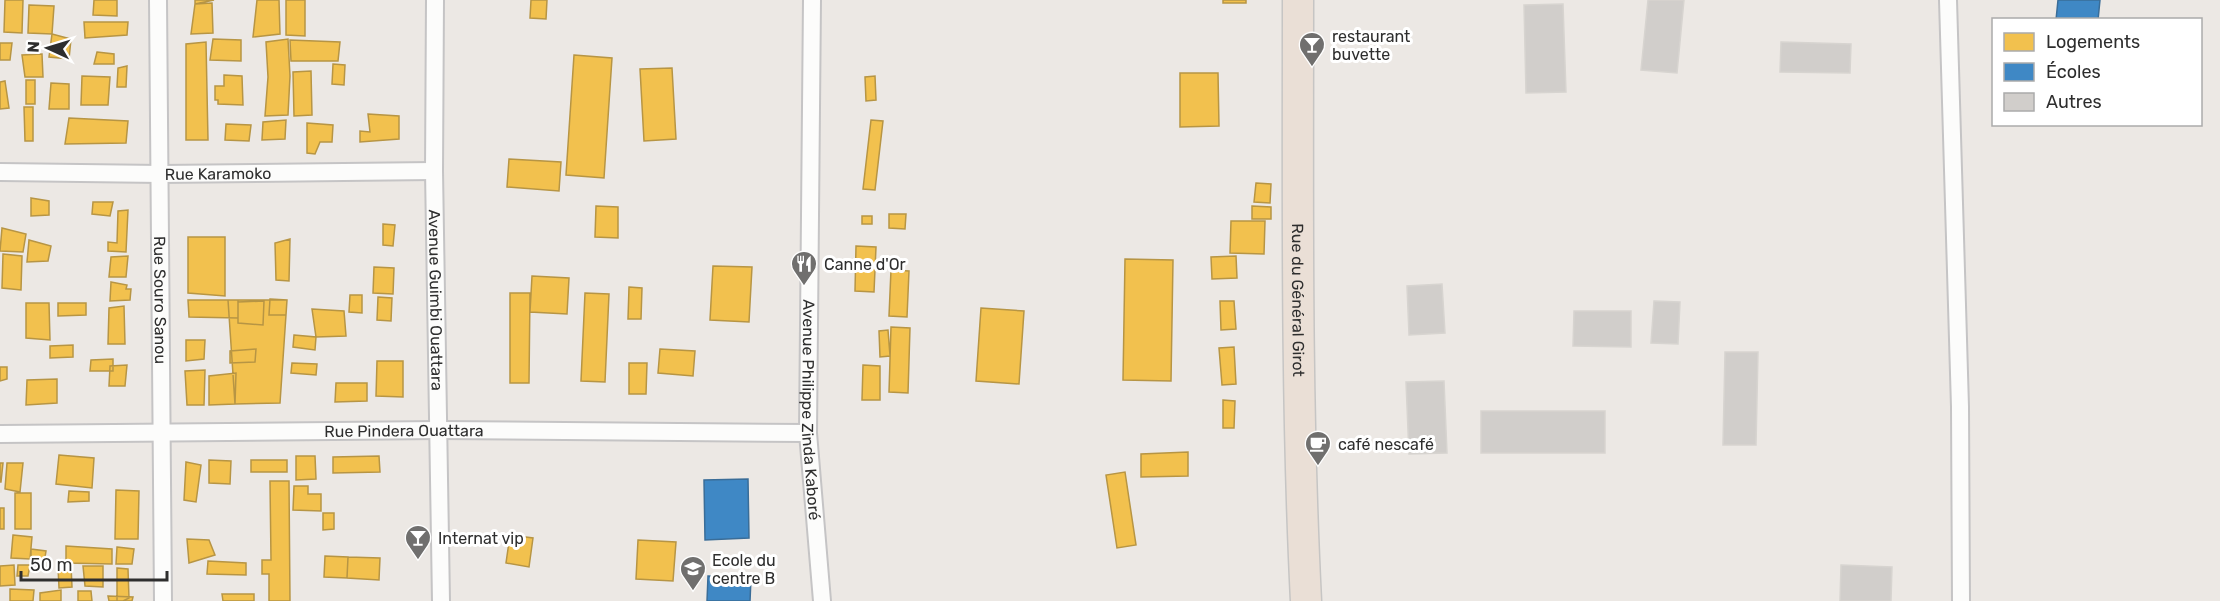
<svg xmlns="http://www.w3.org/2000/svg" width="2220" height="601" viewBox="0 0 2220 601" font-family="Rubik,sans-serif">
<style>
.homes{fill:#f2c14e;stroke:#b79544;stroke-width:1.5}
.schools{fill:#3f88c5;stroke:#3a6d98;stroke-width:1.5}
.building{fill:#d1cecb;stroke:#d7d4d0;stroke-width:1.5}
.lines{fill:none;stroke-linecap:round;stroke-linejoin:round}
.street-casing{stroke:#c5c4c5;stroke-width:20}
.highway-casing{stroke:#c6c5c4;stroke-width:33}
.street{stroke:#fcfcfb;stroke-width:16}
.highway{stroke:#eadfd6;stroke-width:30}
.labels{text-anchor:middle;stroke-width:6;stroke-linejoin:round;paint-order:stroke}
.poi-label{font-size:16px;fill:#2e2e2e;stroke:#fff;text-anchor:start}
.street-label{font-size:16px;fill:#2e2e2e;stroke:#fff}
</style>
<rect width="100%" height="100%" fill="#ece8e4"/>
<path class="homes" d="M5,0H23L22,33L4,32Z
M94,0H117V16L93,15Z
M195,0H214L195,4Z
M257,0H279L280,34L253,37Z
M286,0H305V36L286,35Z
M531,0H547L546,19L530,18Z
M1223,0H1246V3H1223Z
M212,3L213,33L191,34L195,4Z
M29,5L54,6L52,34L28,33Z
M84,22H128L127,35L85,38Z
M52,34L71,39L69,59L49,57Z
M213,39L241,40V61L210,60Z
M288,39L290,76L288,115L265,116L268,77L266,42Z
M290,40L340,42L338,61H291Z
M206,42L208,140H186V44Z
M0,43H12L10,60H0Z
M97,52L114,54V64H94Z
M42,54L43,77H25L22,55Z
M574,55L612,58L604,178L566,175Z
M333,64L345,65L344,85L332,84Z
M127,66L126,87H117L118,68Z
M672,68L676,139L644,141L640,69Z
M311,71L312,115L294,116L293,72Z
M1180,73H1218L1219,126L1180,127Z
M224,75L242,76L243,105L218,104V100H215V86H224Z
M82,76L110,77L108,105H81Z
M875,76L876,100L866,101L865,77Z
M26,80H35V104H26Z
M5,81L9,108L0,109V82Z
M51,83L69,84V109H49Z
M24,107H33V141H25Z
M368,114L399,116V139L360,142V131L370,132Z
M69,118L128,121L126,143L65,144Z
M286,120L285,139L262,140L263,122Z
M871,120L883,121L875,190L863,189Z
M307,123L333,125L332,142H320L315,154L307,153Z
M226,124L251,125L249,141L225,140Z
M509,159L561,162L559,191L507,187Z
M1256,183L1271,184L1270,203L1254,202Z
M31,198L49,201V215L31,216Z
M93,202H113L110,216L92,214Z
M596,206L618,207V238L595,237Z
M1252,206L1271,207V219H1252Z
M128,210L126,252L108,251V242L117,243L118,211Z
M889,214H906L905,229L889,228Z
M862,216H872V224H862Z
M1231,221H1265L1264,254L1230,253Z
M383,224L395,225L393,246L383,245Z
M2,228L26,234L23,252L0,251Z
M188,237H225V296L188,293Z
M290,239L289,281L276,280L275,243Z
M29,240L51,246L48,261L27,262Z
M856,246L876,247L874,292L855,291Z
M3,254L22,256L21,290L2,288Z
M128,256L126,277H109L111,257Z
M1236,256L1237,278L1212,279L1211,257Z
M1125,259L1173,260L1171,381L1123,380Z
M713,266L752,267L749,322L710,320Z
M374,267L394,268L393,294L373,293Z
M891,270L909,271L907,317L889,316Z
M532,276L569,278L567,314L530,312Z
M111,282L127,285L126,289H131L130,300L110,301Z
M629,287L642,288L641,319H628Z
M510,293H530L529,383H510Z
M585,293L609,294L605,382L581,381Z
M350,295H362V313L349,312Z
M378,297L392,298L391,321L377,320Z
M270,299L287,300L286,315H269Z
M188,300H238V318L189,317Z
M228,300H287L280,403L235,404Z
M264,301L263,325L238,323V302Z
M1220,301H1234L1236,329L1221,330Z
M26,303H49L50,340L26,338Z
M58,303H86V315L58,316Z
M124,306L125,344H108L109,308Z
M981,308L1024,311L1019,384L976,381Z
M312,309L344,311L346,336L316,337Z
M891,327L910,328L908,393L889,392Z
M888,330L890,356L880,357L879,331Z
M294,335L316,337L315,350L293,347Z
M186,340H205L204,359L186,361Z
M73,345V357L50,358V346Z
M1234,347L1236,384L1222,385L1219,348Z
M256,349L255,362L230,363V351Z
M660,349L695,351L693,376L658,373Z
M113,359V371H90L91,360Z
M377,361H403V397L376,396Z
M292,363L317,364L316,375L291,373Z
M629,363H647L646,394H629Z
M127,365L125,386H109L110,366Z
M863,365L880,366V400H862Z
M0,367H7V379L0,381Z
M205,370L204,405H187L185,371Z
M236,373L235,404L209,405V376Z
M57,379V403L26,405L27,380Z
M336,383H367V401L335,402Z
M1223,400L1235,401L1234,428H1223Z
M1188,452V476L1141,477V454Z
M59,455L94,458L92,488L56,484Z
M296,456H315L316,479L296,480Z
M379,456L380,472L333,473V457Z
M209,460L231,461L230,484L209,483Z
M251,460H287V472H251Z
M186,462L201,465L196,502L184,500Z
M0,463H3L1,482H0Z
M7,463H23L20,492L5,489Z
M1125,472L1136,545L1117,548L1106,475Z
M270,481H289L290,601H269V574H262V560H271Z
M294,486H308V494H321V511L293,510Z
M116,490L139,491L138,539H115Z
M69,491L89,492V501L68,502Z
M15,493H31V529H15Z
M0,508H4V529H0Z
M323,513H334V529L323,530Z
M13,535L32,537L30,559L11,558Z
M510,535L533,538L529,567L506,563Z
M187,539L209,540L215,555L189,563Z
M638,540L676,542L673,581L636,579Z
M66,546L112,549V564L66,563Z
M117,547L134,549L132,564H116Z
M31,549L46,551L44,564L31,562Z
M325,556L348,557L347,578L324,577Z
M348,557L380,558L379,580L347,578Z
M208,561L246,563V575L207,574Z
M14,565L15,585L0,586V566Z
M18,565H30L28,576H17Z
M71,565L72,587L59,588L58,567Z
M83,566H103V587L85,586Z
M117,568L128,569L129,598L123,601H117Z
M10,589L34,590L33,601H10Z
M61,590V601H40V593Z
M78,591H91L92,601H78Z
M222,594H254V601H223Z
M108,596L133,597L132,601H109Z"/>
<path class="schools" d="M2058,0H2100L2098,20H2056Z
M748,479L749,538L705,540L704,480Z
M708,576L751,578L750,601H707Z"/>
<path class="building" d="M1648,0H1684L1677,73L1641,70Z
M1563,4L1566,92L1526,93L1524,5Z
M1781,42L1851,44L1850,73L1780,72Z
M1442,284L1445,333L1409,335L1407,286Z
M1654,301L1680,302L1678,344L1651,343Z
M1574,311H1631V347L1573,346Z
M1725,352H1758L1756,445H1723Z
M1444,381L1447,453L1409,454L1406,382Z
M1481,411H1605V453H1481Z
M1841,565L1892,567L1891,601H1840Z"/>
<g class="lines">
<defs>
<g id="street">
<path id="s1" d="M158,0L163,601"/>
<path id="s2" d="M435,0L434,171L441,601"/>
<path id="s3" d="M812,0L808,433L822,601"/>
<path d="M1948,0L1960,407L1961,601"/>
<path id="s4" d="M0,172L161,174L434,171"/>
<path id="s5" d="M0,434L439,430L808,433"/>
</g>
<g id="highway">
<path id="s6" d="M1298,0C1298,200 1296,401 1306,601"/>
</g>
</defs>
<use href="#street" class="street-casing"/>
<use href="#highway" class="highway-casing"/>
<use href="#street" class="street"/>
<use href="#highway" class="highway"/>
</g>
<defs>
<symbol id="bar-pin" viewBox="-11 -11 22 30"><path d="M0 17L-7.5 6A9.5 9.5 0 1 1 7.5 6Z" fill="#706f6e" stroke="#fff"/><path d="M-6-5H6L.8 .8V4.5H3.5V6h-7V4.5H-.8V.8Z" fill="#fff"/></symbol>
<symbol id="restaurant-pin" viewBox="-11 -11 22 30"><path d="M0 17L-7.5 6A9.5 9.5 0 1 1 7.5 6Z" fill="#706f6e" stroke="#fff"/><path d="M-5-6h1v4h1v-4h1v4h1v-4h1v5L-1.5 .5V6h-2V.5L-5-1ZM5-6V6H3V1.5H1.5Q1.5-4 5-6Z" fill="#fff"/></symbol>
<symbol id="cafe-pin" viewBox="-11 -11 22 30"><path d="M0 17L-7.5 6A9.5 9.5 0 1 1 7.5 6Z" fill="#706f6e" stroke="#fff"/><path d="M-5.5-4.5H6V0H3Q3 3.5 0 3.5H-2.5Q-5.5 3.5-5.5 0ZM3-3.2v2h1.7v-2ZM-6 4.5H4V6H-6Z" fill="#fff"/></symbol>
<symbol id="school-pin" viewBox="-11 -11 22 30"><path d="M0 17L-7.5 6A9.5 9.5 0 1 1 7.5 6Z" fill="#706f6e" stroke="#fff"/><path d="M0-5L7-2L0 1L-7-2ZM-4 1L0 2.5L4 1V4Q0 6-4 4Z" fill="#fff"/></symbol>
</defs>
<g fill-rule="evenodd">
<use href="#bar-pin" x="1297" y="30" width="30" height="40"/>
<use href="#restaurant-pin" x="789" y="249" width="30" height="40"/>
<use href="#cafe-pin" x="1303" y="429" width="30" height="40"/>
<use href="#bar-pin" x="403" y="523" width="30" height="40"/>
<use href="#school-pin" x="678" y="554" width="30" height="40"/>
</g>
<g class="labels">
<g class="poi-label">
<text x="1332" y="42">restaurant<tspan x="1332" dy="18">buvette</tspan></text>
<text x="824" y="270">Canne d'Or</text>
<text x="1338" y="450">café nescafé</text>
<text x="438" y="544">Internat vip</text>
<text x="712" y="566">Ecole du<tspan x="712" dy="18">centre B</tspan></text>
</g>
<g class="street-label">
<text dy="6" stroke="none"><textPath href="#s4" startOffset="218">Rue Karamoko</textPath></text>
<text dy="6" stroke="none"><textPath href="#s1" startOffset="300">Rue Souro Sanou</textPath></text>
<text dy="6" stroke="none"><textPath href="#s2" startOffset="300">Avenue Guimbi Ouattara</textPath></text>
<text dy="6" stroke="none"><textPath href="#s6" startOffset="300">Rue du Général Girot</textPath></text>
<text dy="6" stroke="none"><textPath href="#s3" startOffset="410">Avenue Philippe Zinda Kaboré</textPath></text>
<text dy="6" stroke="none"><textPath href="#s5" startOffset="404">Rue Pindera Ouattara</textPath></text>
</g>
</g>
<rect x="1992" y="18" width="210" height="108" fill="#ffffff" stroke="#ababab" stroke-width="1.5"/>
<rect x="2004" y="33" width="30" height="18" fill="#f2c14e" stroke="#ababab" stroke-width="1.5"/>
<text x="2046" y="48" font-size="18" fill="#2e2e2e">Logements</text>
<rect x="2004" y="63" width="30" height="18" fill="#3f88c5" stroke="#ababab" stroke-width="1.5"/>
<text x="2046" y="78" font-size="18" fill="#2e2e2e">Écoles</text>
<rect x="2004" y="93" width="30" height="18" fill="#d1cecb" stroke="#ababab" stroke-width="1.5"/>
<text x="2046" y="108" font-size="18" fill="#2e2e2e">Autres</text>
<g transform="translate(48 48) rotate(274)" stroke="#ffffff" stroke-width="4.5" paint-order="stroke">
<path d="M0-4.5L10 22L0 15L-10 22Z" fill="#2e2e2e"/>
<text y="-9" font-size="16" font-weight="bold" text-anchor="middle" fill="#2e2e2e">N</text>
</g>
<path d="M21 571v9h146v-9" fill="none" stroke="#2e2e2e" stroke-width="3"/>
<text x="30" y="571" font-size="18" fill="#2e2e2e" stroke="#ffffff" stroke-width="4.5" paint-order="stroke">50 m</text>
</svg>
